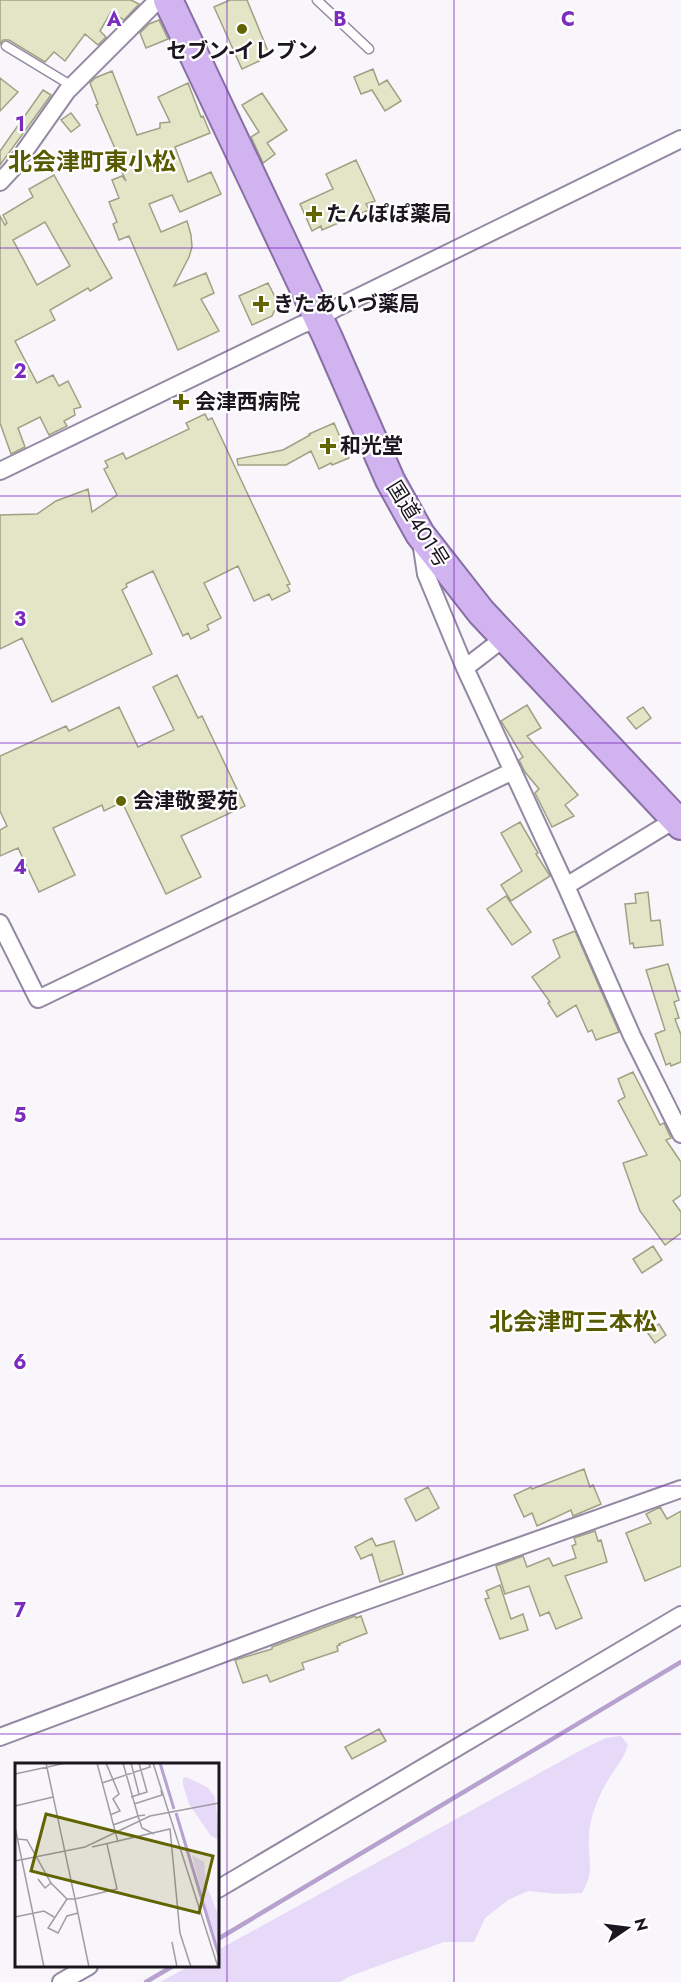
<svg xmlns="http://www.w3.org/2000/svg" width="681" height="1982" viewBox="0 0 681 1982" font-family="Jost,'Noto Sans JP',sans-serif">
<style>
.green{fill:#e7d9f8}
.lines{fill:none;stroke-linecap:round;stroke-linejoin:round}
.stream{stroke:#b6a1cf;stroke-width:4.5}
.building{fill:#e2e5c6;stroke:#9fa185;stroke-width:1.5;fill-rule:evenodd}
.service-casing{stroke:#9489a3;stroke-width:11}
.minor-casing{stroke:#9489a3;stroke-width:20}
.trunk-casing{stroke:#8970a4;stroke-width:32}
.service{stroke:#fff;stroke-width:8}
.minor{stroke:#fff;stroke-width:16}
.trunk{stroke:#d0b3ef;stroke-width:28}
.grid{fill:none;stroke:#7b2cbf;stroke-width:1.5;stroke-opacity:0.55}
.poi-dot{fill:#626400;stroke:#fff;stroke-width:2}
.labels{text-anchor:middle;stroke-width:4.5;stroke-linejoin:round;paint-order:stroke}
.poi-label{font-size:21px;font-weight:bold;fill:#1b1620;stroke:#fff;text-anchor:start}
.street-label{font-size:21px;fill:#1b1620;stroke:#fff}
.quarter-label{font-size:24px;font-weight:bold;fill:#585a00;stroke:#fff}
.inset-river{fill:none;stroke:#b6a1cf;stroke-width:3}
.inset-road{fill:none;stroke:#a09ca3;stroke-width:1.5}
.view{fill:#626400;fill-opacity:0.15;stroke:#626400;stroke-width:3}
.inset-edge{fill:none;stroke:#1b1620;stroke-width:3}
.grid-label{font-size:20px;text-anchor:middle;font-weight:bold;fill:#7b2cbf;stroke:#fff;stroke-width:4.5;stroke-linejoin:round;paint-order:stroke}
</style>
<rect width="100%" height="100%" fill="#f8f5fb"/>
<path class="green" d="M621,1736L628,1745C623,1760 618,1764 610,1777C600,1792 590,1816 589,1834C587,1859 596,1869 582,1893L557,1894L528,1891L508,1900L485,1918L474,1942H444L350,1976L340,1982H160L190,1966H218V1950L585,1748L606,1738Z"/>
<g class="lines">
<path class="stream" d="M218,1939L681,1662
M146,1982L173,1966"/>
</g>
<path class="building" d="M0,0H131L139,4L124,20L111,12L100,31L106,37L98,45L85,34L65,61L54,52L45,62L9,40H3L0,44Z
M230,0H247L270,56L242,69L214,7Z
M159,20L168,39L146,48L140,33L149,24Z
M373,69L379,85L387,80L401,101L385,111L372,90L361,94L354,77Z
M112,71L137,135L160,128V123L170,122L158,97L188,83L201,117L203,116L210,133L175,147L188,182L211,172L221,194L180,212L172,195L149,204L161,232L187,221L191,235L192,247L189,257L174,286L206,273L214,293L201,299L219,331L178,350L129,236L119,240L113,224L117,222L109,202L119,198L112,180L122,176L126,181L121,170L124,169L96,105L98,104L90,83L95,78Z
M0,78L18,92L0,111Z
M43,90L51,95L0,165V151Z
M262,93L287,130L267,143L275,154L263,163L251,137L259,132L242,105Z
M71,113L80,125L71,132L61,120Z
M356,160L375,201L366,204L369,210L322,230L321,226L312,231L300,204L333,189L326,174Z
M54,175L112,278L90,291L88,288L50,310L55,320L15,341L37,383L53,375L59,386L68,381L81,407L74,409L75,415L64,421L67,426L49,435L40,417L18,428L25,447L11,454L0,423V216L5,225L7,223L3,215L33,197L29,189ZM45,222L70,266L37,285L13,240Z
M268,283L278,303L272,316L252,325L239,296Z
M205,414L208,420L212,418L290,584L287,585L290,591L272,600L269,594L254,601L238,566L204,583L221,618L207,625L209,630L191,639L188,633L183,636L153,571L126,584L127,587L122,590L152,654L52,702L22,638L0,649V515L37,514L56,501L88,489L92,512L117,495L104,469L108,467L105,461L123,453L126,459L189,429L186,423Z
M334,423L349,458L332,465L331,463L319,469L311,451L286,465H238L237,459L283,450L310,435L309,434Z
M177,675L198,718L202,716L245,806L181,836L201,877L166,894L122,802L104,811L102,805L53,828L75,875L39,892L18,848L0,856V830L7,826L0,811V756L66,726L69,731L119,707L138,747L174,730L153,687Z
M527,705L541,728L527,736L578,795L565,805L574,816L552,827L535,793L539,789L525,772L519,760L523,757L501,721Z
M643,707L651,718L636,729L627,718Z
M520,822L538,853L536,854L550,876L511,901L501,885L522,871L501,833Z
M648,892L651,921L660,920L663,945L634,948L633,943L630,944L625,904L636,903L635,894Z
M506,896L531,932L512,945L487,909Z
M575,931L619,1032L596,1040L592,1030L588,1032L576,1005L557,1017L548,1003L550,1002L532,977L560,957L553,940Z
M668,964L679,1000L674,1002L679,1018L675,1019L681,1035V1062L671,1066L670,1063L666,1065L655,1034L665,1030L646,970Z
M633,1072L660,1125L664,1123L671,1138L666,1140L681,1162V1195L673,1201L681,1212V1233L665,1245L640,1211L623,1163L647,1155L618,1101L625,1097L618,1079Z
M653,1246L662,1260L642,1273L633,1259Z
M659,1324L666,1335L655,1343L647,1332Z
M584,1469L590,1487L593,1485L601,1504L573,1516L571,1510L537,1526L532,1513L524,1517L514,1495L531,1487L532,1489Z
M428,1487L439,1508L416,1521L405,1499Z
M660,1507L667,1519L681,1511V1566L645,1581L626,1533L651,1523L646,1514Z
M595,1531L598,1541L601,1540L607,1562L565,1576L582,1618L556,1629L549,1612L540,1616L529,1586L505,1594L496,1566L523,1556L527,1567L549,1558L553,1566L576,1558L572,1546L576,1544L574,1538Z
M372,1538L376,1546L394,1541L403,1574L380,1582L372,1554L361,1559L355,1547Z
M500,1585L511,1619L523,1614L528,1630L500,1639L485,1599L489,1598L486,1591Z
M355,1616L356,1618L361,1616L367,1633L339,1644L340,1645L337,1646L338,1651L302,1663L304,1669L270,1682L267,1675L243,1683L235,1660L272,1649V1647Z
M379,1729L386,1741L352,1759L345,1747Z"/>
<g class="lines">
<defs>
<path id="service" d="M317,0L369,49
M6,46L72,86"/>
<path id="minor" d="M0,182L12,169L67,91L158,0
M0,471L301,325L318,319L336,308L681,139
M421,541L426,574L465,668L566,886L632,1036L681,1134
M465,668L504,638
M566,886L681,816
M0,923L38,999L513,771
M0,1737L329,1614L681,1489
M218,1889L681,1615
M61,1982L89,1966"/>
<path id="trunk" d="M168,0L327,336L390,480L420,534L481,612L681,825"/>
</defs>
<use href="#service" class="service-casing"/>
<use href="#minor" class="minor-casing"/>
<use href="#trunk" class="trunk-casing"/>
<use href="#service" class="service"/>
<use href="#minor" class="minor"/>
<use href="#trunk" class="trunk"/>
</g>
<path class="grid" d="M227,0V1982M454,0V1982M0,248H681M0,496H681M0,743H681M0,991H681M0,1239H681M0,1486H681M0,1734H681"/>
<g class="poi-dot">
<circle cx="242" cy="29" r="6"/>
<path d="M311 205h6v6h6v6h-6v6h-6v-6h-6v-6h6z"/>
<path d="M258 295h6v6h6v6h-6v6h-6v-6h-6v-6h6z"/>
<path d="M178 393h6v6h6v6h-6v6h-6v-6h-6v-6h6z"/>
<path d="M325 437h6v6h6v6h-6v6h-6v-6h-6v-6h6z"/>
<circle cx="121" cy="801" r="6"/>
</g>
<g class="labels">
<g class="poi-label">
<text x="242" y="58" text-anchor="middle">セブン-イレブン</text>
<text x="326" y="221">たんぽぽ薬局</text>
<text x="273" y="311">きたあいづ薬局</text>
<text x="195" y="409">会津西病院</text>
<text x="340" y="453">和光堂</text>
<text x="133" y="808">会津敬愛苑</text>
</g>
<g class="street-label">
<text transform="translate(418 524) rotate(58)" y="7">国道401号</text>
</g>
<g class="quarter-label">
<text x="92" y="170">北会津町東小松</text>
<text x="573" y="1330">北会津町三本松</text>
</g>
</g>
<g transform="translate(15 1763)">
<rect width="204" height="204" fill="#f8f5fb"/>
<path d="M171,14L192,24L200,34L204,77L196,73L174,41L168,22V15ZM177,92L189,99L191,121L204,154V196Z" fill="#e7d9f8"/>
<path class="inset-river" d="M145,0L159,46M161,50L204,193"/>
<path class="inset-road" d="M82,0L103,79M91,0L104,31L98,36L105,48L95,52M108,0L123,53L130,52M116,0L124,31M138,0L203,204M0,11L51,0M87,20L135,4L134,0M116,34L132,29L124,0M119,41L147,32L146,27M0,43L38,34M98,62L123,53L127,65L139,71M0,64L29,204M3,76L12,77L36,120L52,136H60L31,0M77,84L155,66L165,170L176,204M0,98L70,84L135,53L204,40M23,116L30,125L36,120M52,136L33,165L43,170L52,153L63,150M0,154L29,148L39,154M157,179L162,204M74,204L60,136L102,126L92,81"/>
<path class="view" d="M31,51L198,93L184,150L16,108Z"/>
<rect width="204" height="204" class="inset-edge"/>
</g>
<g class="grid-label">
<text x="114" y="26">A</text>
<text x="340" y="26">B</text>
<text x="568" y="26">C</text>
<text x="20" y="131">1</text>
<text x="20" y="378">2</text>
<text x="20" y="626">3</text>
<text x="20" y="874">4</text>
<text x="20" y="1122">5</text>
<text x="20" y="1369">6</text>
<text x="20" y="1617">7</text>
</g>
<g transform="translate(627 1928) rotate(76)" stroke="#ffffff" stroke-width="4.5" paint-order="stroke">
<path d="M0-4.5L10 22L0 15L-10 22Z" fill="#1b1620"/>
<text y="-9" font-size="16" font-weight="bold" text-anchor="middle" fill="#1b1620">N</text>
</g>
</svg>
